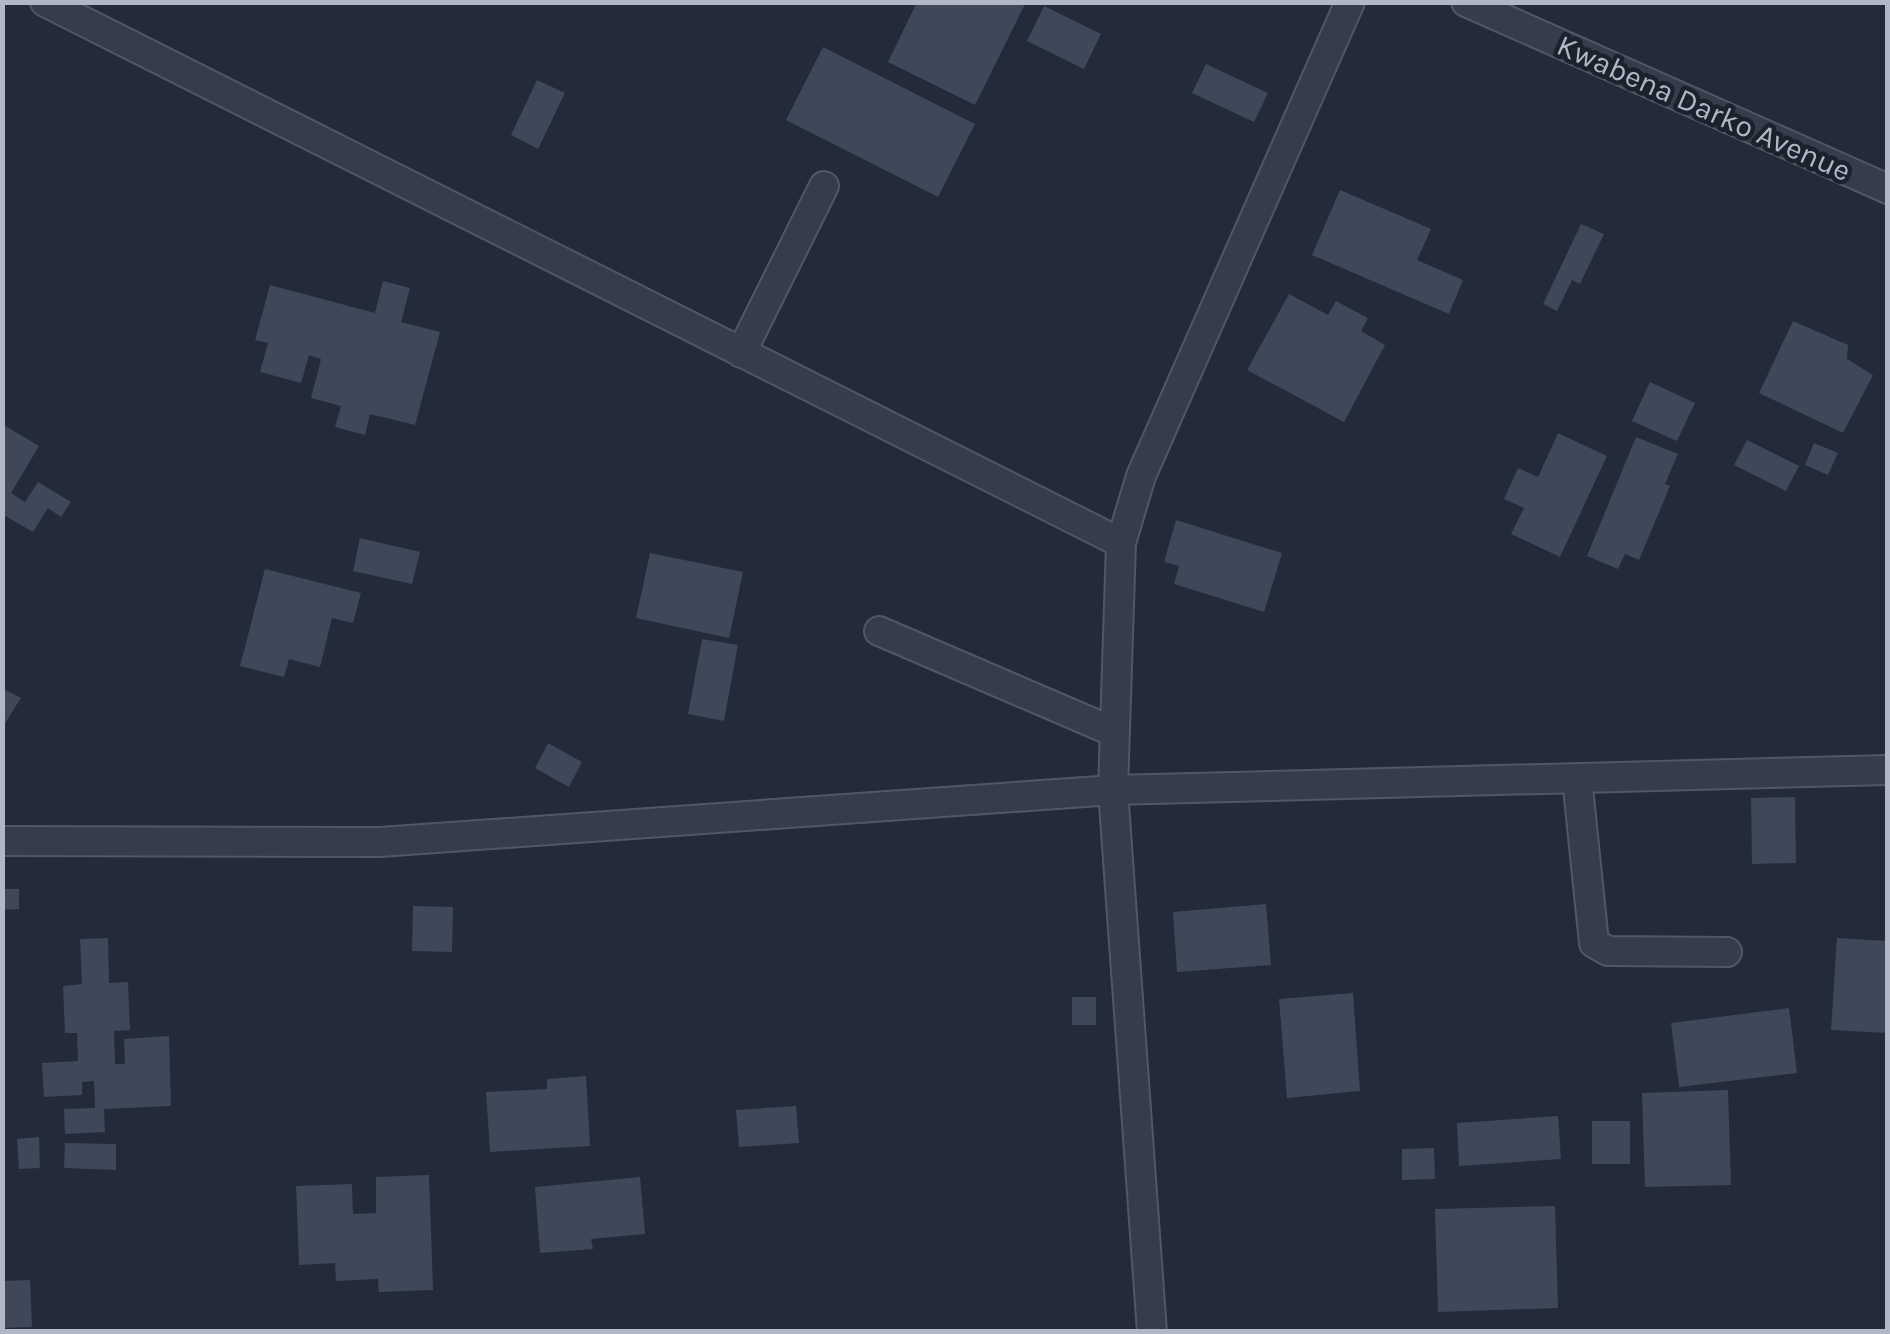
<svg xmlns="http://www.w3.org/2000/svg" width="1890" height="1334" viewBox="0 0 1890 1334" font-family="Karla,sans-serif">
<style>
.building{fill:#3f4859}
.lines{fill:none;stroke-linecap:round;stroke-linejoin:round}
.minor-casing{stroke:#525764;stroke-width:32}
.minor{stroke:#363c49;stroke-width:28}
.labels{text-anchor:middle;stroke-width:9;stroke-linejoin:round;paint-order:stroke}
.street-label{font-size:30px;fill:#b2b7c5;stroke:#1c212e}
</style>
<rect width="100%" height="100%" fill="#232a39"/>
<path class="building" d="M917,2H1026L975,105L888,62Z
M1044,6L1101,34L1084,69L1027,41Z
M823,47L975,124L938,197L786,120Z
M1206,64L1268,93L1254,122L1192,93Z
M537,80L565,93L538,149L511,135Z
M1340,190L1431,229L1417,260L1463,280L1449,314L1312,255Z
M1581,224L1604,234L1580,284L1572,280L1557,311L1543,304Z
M383,281L410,288L401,322L440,332L415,425L370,414L365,435L335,427L341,406L311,398L321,359L309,355L301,383L260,372L268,343L255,340L270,285L375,313Z
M1289,294L1328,315L1336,301L1368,318L1361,331L1385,345L1344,422L1247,370Z
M1793,321L1848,345L1847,359L1873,375L1843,433L1759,393Z
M1650,382L1695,403L1677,441L1632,421Z
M2,424L39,446L11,493L25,502L38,482L71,502L61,517L48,508L33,532L2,514Z
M1558,433L1607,456L1560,557L1511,534L1524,508L1504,499L1518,468L1538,477Z
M1636,437L1678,454L1665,484L1670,486L1639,560L1625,554L1618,569L1587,556Z
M1747,440L1799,466L1786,491L1734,465Z
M1814,443L1838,453L1828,475L1805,465Z
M1176,520L1282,553L1264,612L1174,584L1179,566L1164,562Z
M360,538L420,552L412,584L353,571Z
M650,553L743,572L729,638L636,618Z
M265,569L361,593L353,623L332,618L320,667L289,659L284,677L240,666Z
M702,639L738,645L724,721L688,714Z
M2,688L21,698L2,728Z
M548,743L582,762L569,787L535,768Z
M1795,797L1796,863L1752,864L1751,798Z
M2,889H19V909L2,910Z
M1266,904L1271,965L1177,972L1173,912Z
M413,906L453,907L452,952L412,951Z
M108,938L109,983L128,982L130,1030L114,1031L115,1064H125L124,1039L169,1036L171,1106L104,1109L105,1132L65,1134L64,1109L95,1108L94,1081L82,1082V1095L44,1097L42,1063L78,1061L77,1033H65L63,986L82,984L80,939Z
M1837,938L1888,941V1033L1831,1030Z
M1353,993L1360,1091L1287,1098L1279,999Z
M1072,997H1096V1025H1072Z
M1789,1008L1797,1073L1679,1087L1671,1023Z
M586,1076L590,1146L490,1152L486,1092L547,1089V1079Z
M1728,1090L1731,1185L1645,1187L1642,1093Z
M796,1106L799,1143L739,1147L736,1110Z
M1558,1116L1561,1159L1459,1166L1457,1123Z
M1592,1121H1630V1164H1592Z
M39,1137L40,1168L19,1169L17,1139Z
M65,1143L116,1144V1170L64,1168Z
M1434,1148L1435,1179L1402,1180V1149Z
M429,1175L433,1290L379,1292L378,1279L336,1281L335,1263L299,1265L296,1186L352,1184L353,1214L376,1213V1177Z
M640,1177L645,1234L591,1239L593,1249L540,1253L535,1187Z
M1555,1206L1558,1308L1438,1312L1435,1209Z
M30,1280L32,1327L2,1328V1281Z"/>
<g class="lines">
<defs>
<path id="minor" d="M45,2L1121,543
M1466,2L1888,189
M741,353L824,186
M879,631L1114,732
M1577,778L1594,943L1608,951L1727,952
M2,841L380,842L1113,790L1888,770
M1152,1332L1113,790L1121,543L1141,476L1350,2"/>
</defs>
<use href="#minor" class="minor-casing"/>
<use href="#minor" class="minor"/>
</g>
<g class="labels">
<g class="street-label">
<text transform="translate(1704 108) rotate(24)" y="10">Kwabena Darko Avenue</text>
</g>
</g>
<rect width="1890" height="1334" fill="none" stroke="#b2b7c5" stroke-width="10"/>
</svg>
